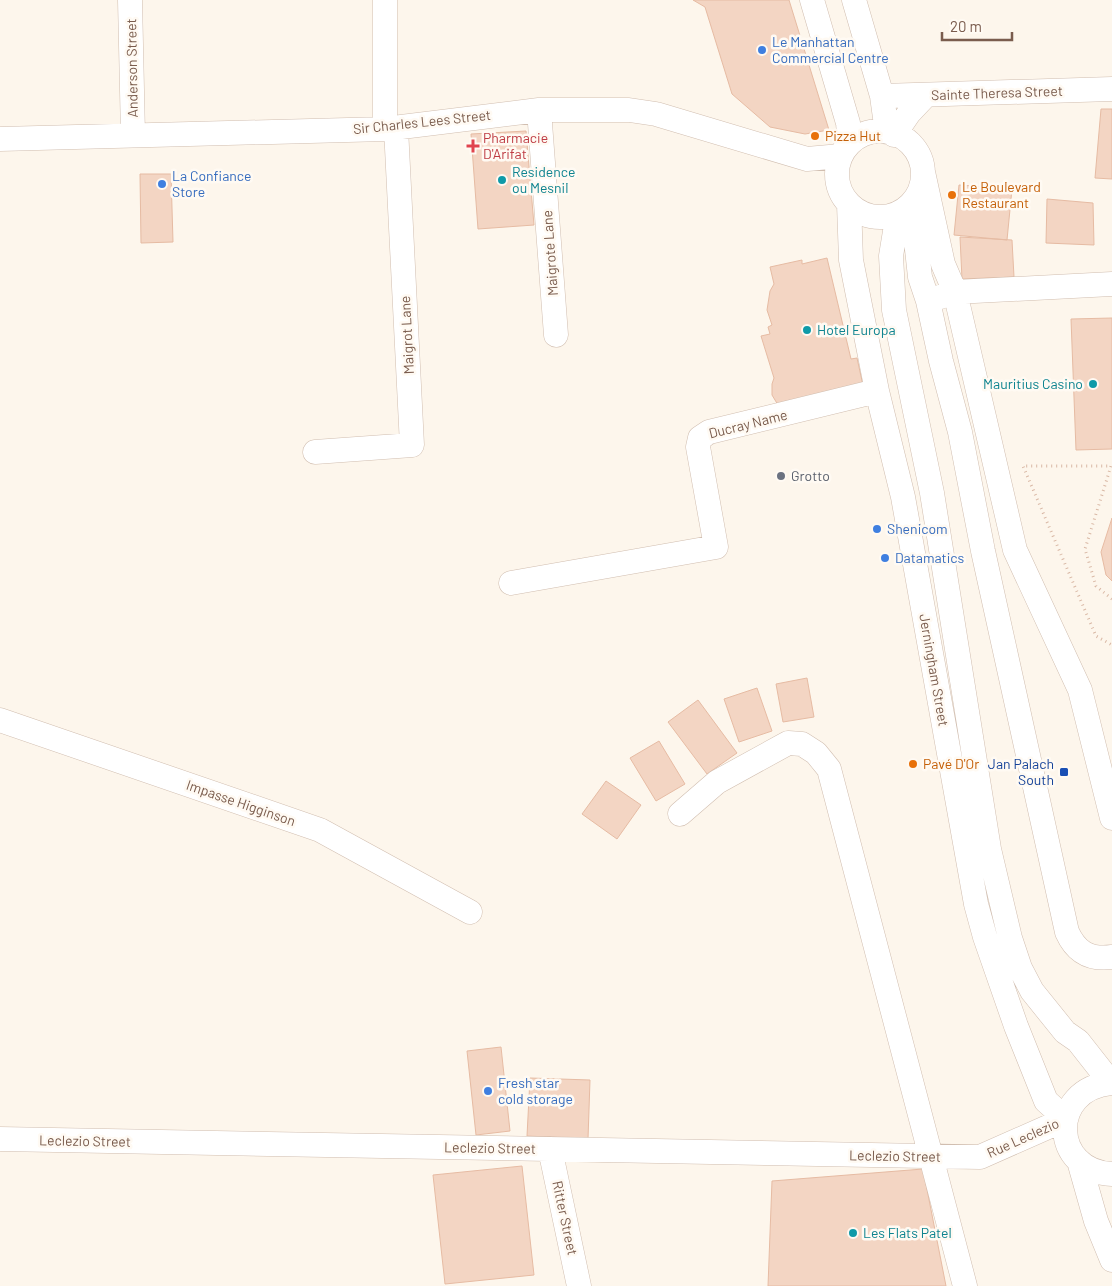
<svg xmlns="http://www.w3.org/2000/svg" width="1112" height="1286" viewBox="0 0 1112 1286" font-family="Barlow,sans-serif">
<style>
.building{fill:#f3d5c3;stroke:#e6bba3}
.lines{fill:none;stroke-linecap:round;stroke-linejoin:round}
.minor-casing{stroke:#d1beb0;stroke-width:25}
.path{stroke:#d9b8a5;stroke-width:3;stroke-dasharray:1 4;stroke-linecap:butt}
.minor{stroke:#fff;stroke-width:24}
.shop-dot{fill:#3f7fe0;stroke:#fffaf3;stroke-width:2}
.food-dot{fill:#e8710a;stroke:#fffaf3;stroke-width:2}
.health-dot{fill:#e0444e;stroke:#fffaf3;stroke-width:2}
.culture-dot{fill:#0f9aa8;stroke:#fffaf3;stroke-width:2}
.worship-dot{fill:#6b7280;stroke:#fffaf3;stroke-width:2}
.transit-dot{fill:#1a4fb4;stroke:#fffaf3;stroke-width:2}
.labels{text-anchor:middle;stroke-width:5;stroke-linejoin:round;paint-order:stroke}
.shop-label{font-size:14px;fill:#366cbe;stroke:#fffaf3;text-anchor:start}
.street-label{font-size:14px;fill:#7a5c4d;stroke:#fffaf3}
.food-label{font-size:14px;fill:#c56008;stroke:#fffaf3;text-anchor:start}
.health-label{font-size:14px;fill:#be3a42;stroke:#fffaf3;text-anchor:start}
.culture-label{font-size:14px;fill:#0d838f;stroke:#fffaf3;text-anchor:start}
.worship-label{font-size:14px;fill:#5b616d;stroke:#fffaf3;text-anchor:start}
.transit-label{font-size:14px;fill:#164399;stroke:#fffaf3;text-anchor:end}
</style>
<rect width="100%" height="100%" fill="#fdf6ec"/>
<path class="building" d="M693,0H789L829,130L805,134L770,127L732,94L705,7Z
M1101,109H1112V179L1095,178Z
M526,131L534,225L478,229L471,134Z
M140,174H171L173,242L141,243Z
M959,185L1012,189L1007,240L954,235Z
M1047,199L1093,203L1094,245L1046,243Z
M960,237L1012,240L1014,277L962,279Z
M827,258L851,359L857,358L864,390L778,405L772,395V384L774,378L761,336L770,334L768,327L772,325L767,310L770,291L774,284L770,267L802,260V264Z
M1112,318V449L1076,450L1071,319Z
M1112,518V581L1106,575L1101,552Z
M807,678L814,717L783,722L776,684Z
M757,688L772,731L739,742L724,699Z
M698,700L737,753L707,774L668,722Z
M659,741L685,784L656,801L630,758Z
M606,781L641,805L617,839L582,814Z
M501,1047L510,1131L476,1135L467,1051Z
M530,1078L590,1080L588,1139L527,1136Z
M522,1166L534,1275L445,1284L433,1175Z
M923,1169L946,1286H768L772,1181Z"/>
<g class="lines">
<defs>
<path id="minor" d="M130,0L133,135
M385,0V129
M812,0L848,123L850,143
M854,0L882,96L887,132
M882,96L1112,89
M539,110L556,335
M837 174a43 43 0 1 1 86 0a43 43 0 1 1-86 0Z
M894,135L909,113L926,95
M0,139L385,129L539,110H629L656,114L807,159L841,156
M923,172L943,264L955,292L1015,550L1080,690L1112,818
M912,203L920,277L928,301L941,361L960,432L983,551L1067,932C1076,952 1089,960 1112,957
M849,204L851,260L877,391L903,497L976,904L985,937L1016,1026L1046,1101L1066,1119
M898,213L891,256L894,310L932,493L989,849L1010,938L1020,968L1032,991L1065,1032L1078,1041L1111,1083L1112,1081
M940,297L955,292L1112,284
M315,452L412,445L396,128
M511,583L716,547L698,447L700,438L709,432L877,391
M0,720L320,830L470,912
M680,814L717,782L788,743L802,744L816,753L829,769L965,1286
M1112,1083C1047,1089 1052,1172 1112,1174
M0,1139L980,1157L1066,1119
M550,1149L579,1286
M1079,1161L1096,1221L1112,1260"/>
</defs>
<use href="#minor" class="minor-casing"/>
<path class="path" d="M1112,599L1096,586L1085,549L1111,466H1023L1096,636L1112,645"/>
<use href="#minor" class="minor"/>
</g>
<g class="shop-dot">
<circle cx="762" cy="50" r="5"/>
<circle cx="162" cy="184" r="5"/>
<circle cx="877" cy="529" r="5"/>
<circle cx="885" cy="558" r="5"/>
<circle cx="488" cy="1091" r="5"/>
</g>
<g class="food-dot">
<circle cx="815" cy="136" r="5"/>
<circle cx="952" cy="195" r="5"/>
<circle cx="913" cy="764" r="5"/>
</g>
<path class="health-dot" d="M470.5 138.5h5v5h5v5h-5v5h-5v-5h-5v-5h5z"/>
<g class="culture-dot">
<circle cx="502" cy="180" r="5"/>
<circle cx="807" cy="330" r="5"/>
<circle cx="1093" cy="384" r="5"/>
<circle cx="853" cy="1233" r="5"/>
</g>
<circle class="worship-dot" cx="781" cy="476" r="5"/>
<rect class="transit-dot" x="1059" y="767" width="10" height="10" rx="2.5"/>
<g class="labels">
<g class="shop-label">
<text x="772" y="47">Le Manhattan<tspan x="772" dy="16">Commercial Centre</tspan></text>
<text x="172" y="181">La Confiance<tspan x="172" dy="16">Store</tspan></text>
<text x="887" y="534">Shenicom</text>
<text x="895" y="563">Datamatics</text>
<text x="498" y="1088">Fresh star<tspan x="498" dy="16">cold storage</tspan></text>
</g>
<g class="street-label">
<text transform="translate(132 68) rotate(-91)" y="5">Anderson Street</text>
<text transform="translate(997 93) rotate(-2)" y="5">Sainte Theresa Street</text>
<text transform="translate(422 122) rotate(-6)" y="5">Sir Charles Lees Street</text>
<text transform="translate(550 253) rotate(-94)" y="5">Maigrote Lane</text>
<text transform="translate(407 335) rotate(-93)" y="5">Maigrot Lane</text>
<text transform="translate(748 424) rotate(-14)" y="5">Ducray Name</text>
<text transform="translate(934 670) rotate(80)" y="5">Jerningham Street</text>
<text transform="translate(241 803) rotate(19)" y="5">Impasse Higginson</text>
<text transform="translate(1023 1138) rotate(-24)" y="5">Rue Leclezio</text>
<text transform="translate(85 1141) rotate(1)" y="5">Leclezio Street</text>
<text transform="translate(490 1148) rotate(1)" y="5">Leclezio Street</text>
<text transform="translate(895 1156) rotate(1)" y="5">Leclezio Street</text>
<text transform="translate(565 1218) rotate(78)" y="5">Ritter Street</text>
</g>
<g class="food-label">
<text x="825" y="141">Pizza Hut</text>
<text x="962" y="192">Le Boulevard<tspan x="962" dy="16">Restaurant</tspan></text>
<text x="923" y="769">Pavé D'Or</text>
</g>
<g class="health-label">
<text x="483" y="143">Pharmacie<tspan x="483" dy="16">D'Arifat</tspan></text>
</g>
<g class="culture-label">
<text x="512" y="177">Residence<tspan x="512" dy="16">ou Mesnil</tspan></text>
<text x="817" y="335">Hotel Europa</text>
<text x="1083" y="389" text-anchor="end">Mauritius Casino</text>
<text x="863" y="1238">Les Flats Patel</text>
</g>
<g class="worship-label">
<text x="791" y="481">Grotto</text>
</g>
<g class="transit-label">
<text x="1054" y="769">Jan Palach<tspan x="1054" dy="16">South</tspan></text>
</g>
</g>
<path d="M942 32v8h70v-8" fill="none" stroke="#7a5c4d" stroke-width="2.5"/>
<text x="950" y="32" font-size="15" fill="#7a5c4d" stroke="#fffaf3" stroke-width="4" paint-order="stroke">20 m</text>
</svg>
